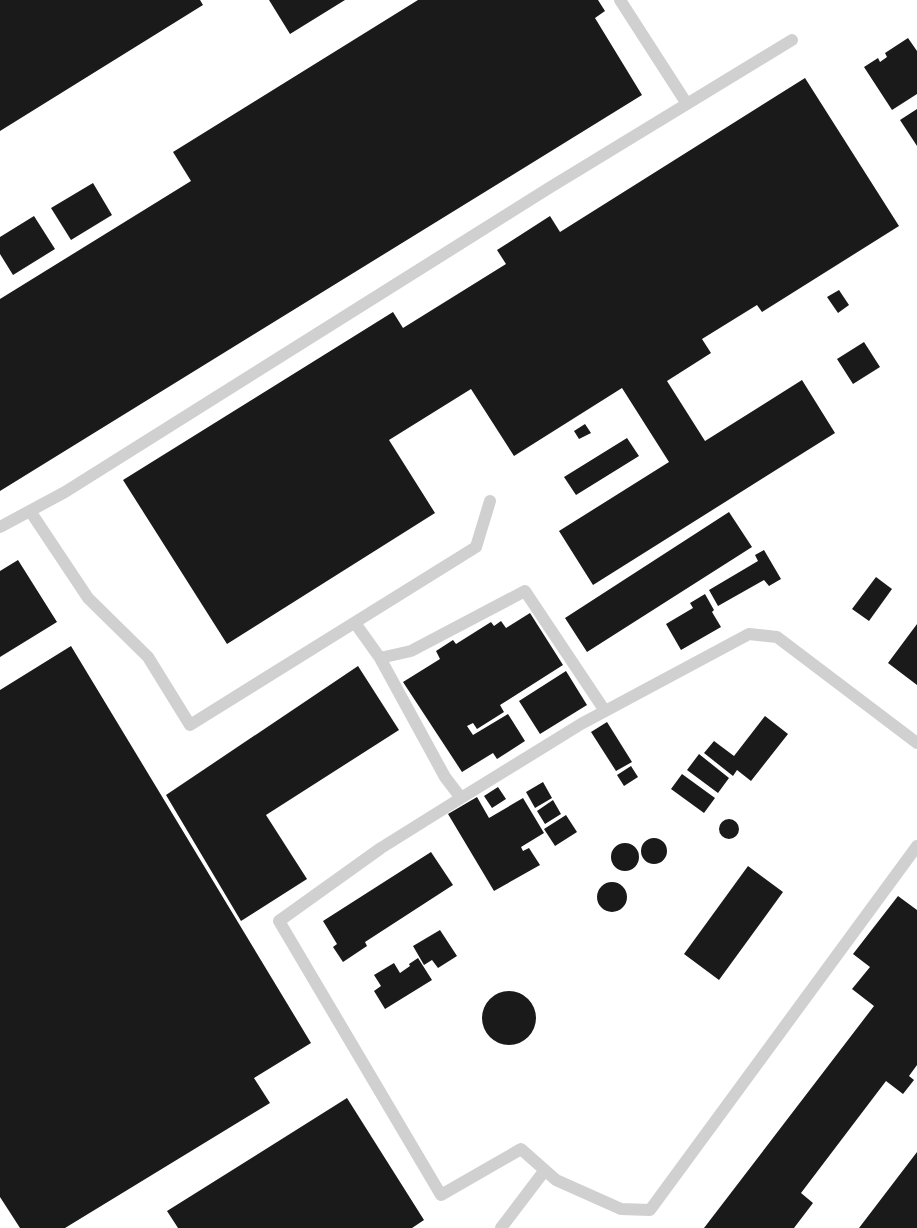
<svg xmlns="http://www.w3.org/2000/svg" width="917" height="1228" viewBox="0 0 917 1228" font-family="'Exo 2',sans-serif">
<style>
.building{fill:#1a1a1a}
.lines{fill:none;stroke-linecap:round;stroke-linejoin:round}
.lane{stroke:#d0d0d0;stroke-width:12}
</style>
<rect width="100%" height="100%" fill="#fff"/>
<path class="building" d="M0,0H200L203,5L0,131Z
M269,0H345L290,34Z
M418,0H598L605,11L595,18L642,95L0,491V299L191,181L173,152Z
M908,38L917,51V94L892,110L864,67L878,58L880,62L887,57L885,53Z
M805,78L899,226L762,312L757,305L702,339L711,353L667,381L705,441L802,380L835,433L593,585L559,531L669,462L622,388L514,456L471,389L389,440L435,513L227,644L123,480L393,312L403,328L506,264L497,250L550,216L560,232Z
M917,109V146L900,120Z
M93,183L112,215L71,240L51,208Z
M34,216L55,249L13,275L0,254V237Z
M839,290L849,305L838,313L827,297Z
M864,342L880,367L853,384L837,359Z
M585,424L591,433L579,439L574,431Z
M627,438L639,456L576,495L564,477Z
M729,512L752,547L587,652L565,618Z
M764,550L781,579L769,586L764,580L718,606L709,590L758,561L755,555Z
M18,560L57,622L0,657V571Z
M876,577L892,589L869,621L852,609Z
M705,594L714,610L712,612L721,627L681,650L666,624L693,608L690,603Z
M530,613L563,665L500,705L504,712L477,729L473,723L467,726L473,735L508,714L525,741L497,759L493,753L462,772L403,682L440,659L436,651L453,640L456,644L491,622L494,626L501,621L506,628Z
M917,624V685L888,663Z
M71,646L311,1043L254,1078L270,1103L65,1228H20L0,1197V690Z
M358,666L399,730L266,815L307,879L241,921L166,795Z
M566,671L587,705L540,734L519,701Z
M765,716L788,734L751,781L737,770L733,776L704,753L714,741L734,756Z
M607,722L632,762L616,771L591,732Z
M699,754L729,778L718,793L687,770Z
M631,766L638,777L624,786L617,775Z
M682,774L715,798L704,813L671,789Z
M543,782L552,798L535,808L526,792Z
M498,787L506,799L492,808L484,796Z
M477,797L489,818L523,798L544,833L521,847L523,851L529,848L540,865L494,891L448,814Z
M553,800L561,814L545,824L537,811Z
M566,815L577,832L555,846L544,829Z
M719 829a10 10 0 1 1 20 0a10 10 0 1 1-20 0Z
M641 851a13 13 0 1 1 26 0a13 13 0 1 1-26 0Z
M611 857a14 14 0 1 1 28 0a14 14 0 1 1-28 0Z
M431,852L453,885L365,942L367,946L343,962L333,947L337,944L323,921Z
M748,866L783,892L719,980L684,954Z
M597 897a15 15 0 1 1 30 0a15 15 0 1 1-30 0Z
M898,896L917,910V1065L909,1076L914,1080L903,1094L886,1081L801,1193L813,1203L794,1228H704L874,1006L852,989L870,967L853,954Z
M440,930L457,956L438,968L432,960L424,965L413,946Z
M418,958L432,980L385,1009L374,991L381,986L374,975L394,963L400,973L410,966L409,964Z
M482 1018a27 27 0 1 1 54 0a27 27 0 1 1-54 0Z
M347,1098L424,1220L412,1228H178L167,1211Z
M917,1152V1228H859Z"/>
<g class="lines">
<path class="lane" d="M620,0L687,104
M30,511L88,598L148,657L190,725L476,547L490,501
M0,527L65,492L549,188L792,40
M355,623L380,658L411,651L525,591L605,711
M380,658L445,777L461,798
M917,743L777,637L749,634L581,724L461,798L381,848L279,921L441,1195L521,1149L556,1180L621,1209L650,1210L917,846
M501,1228L545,1170"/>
</g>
</svg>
